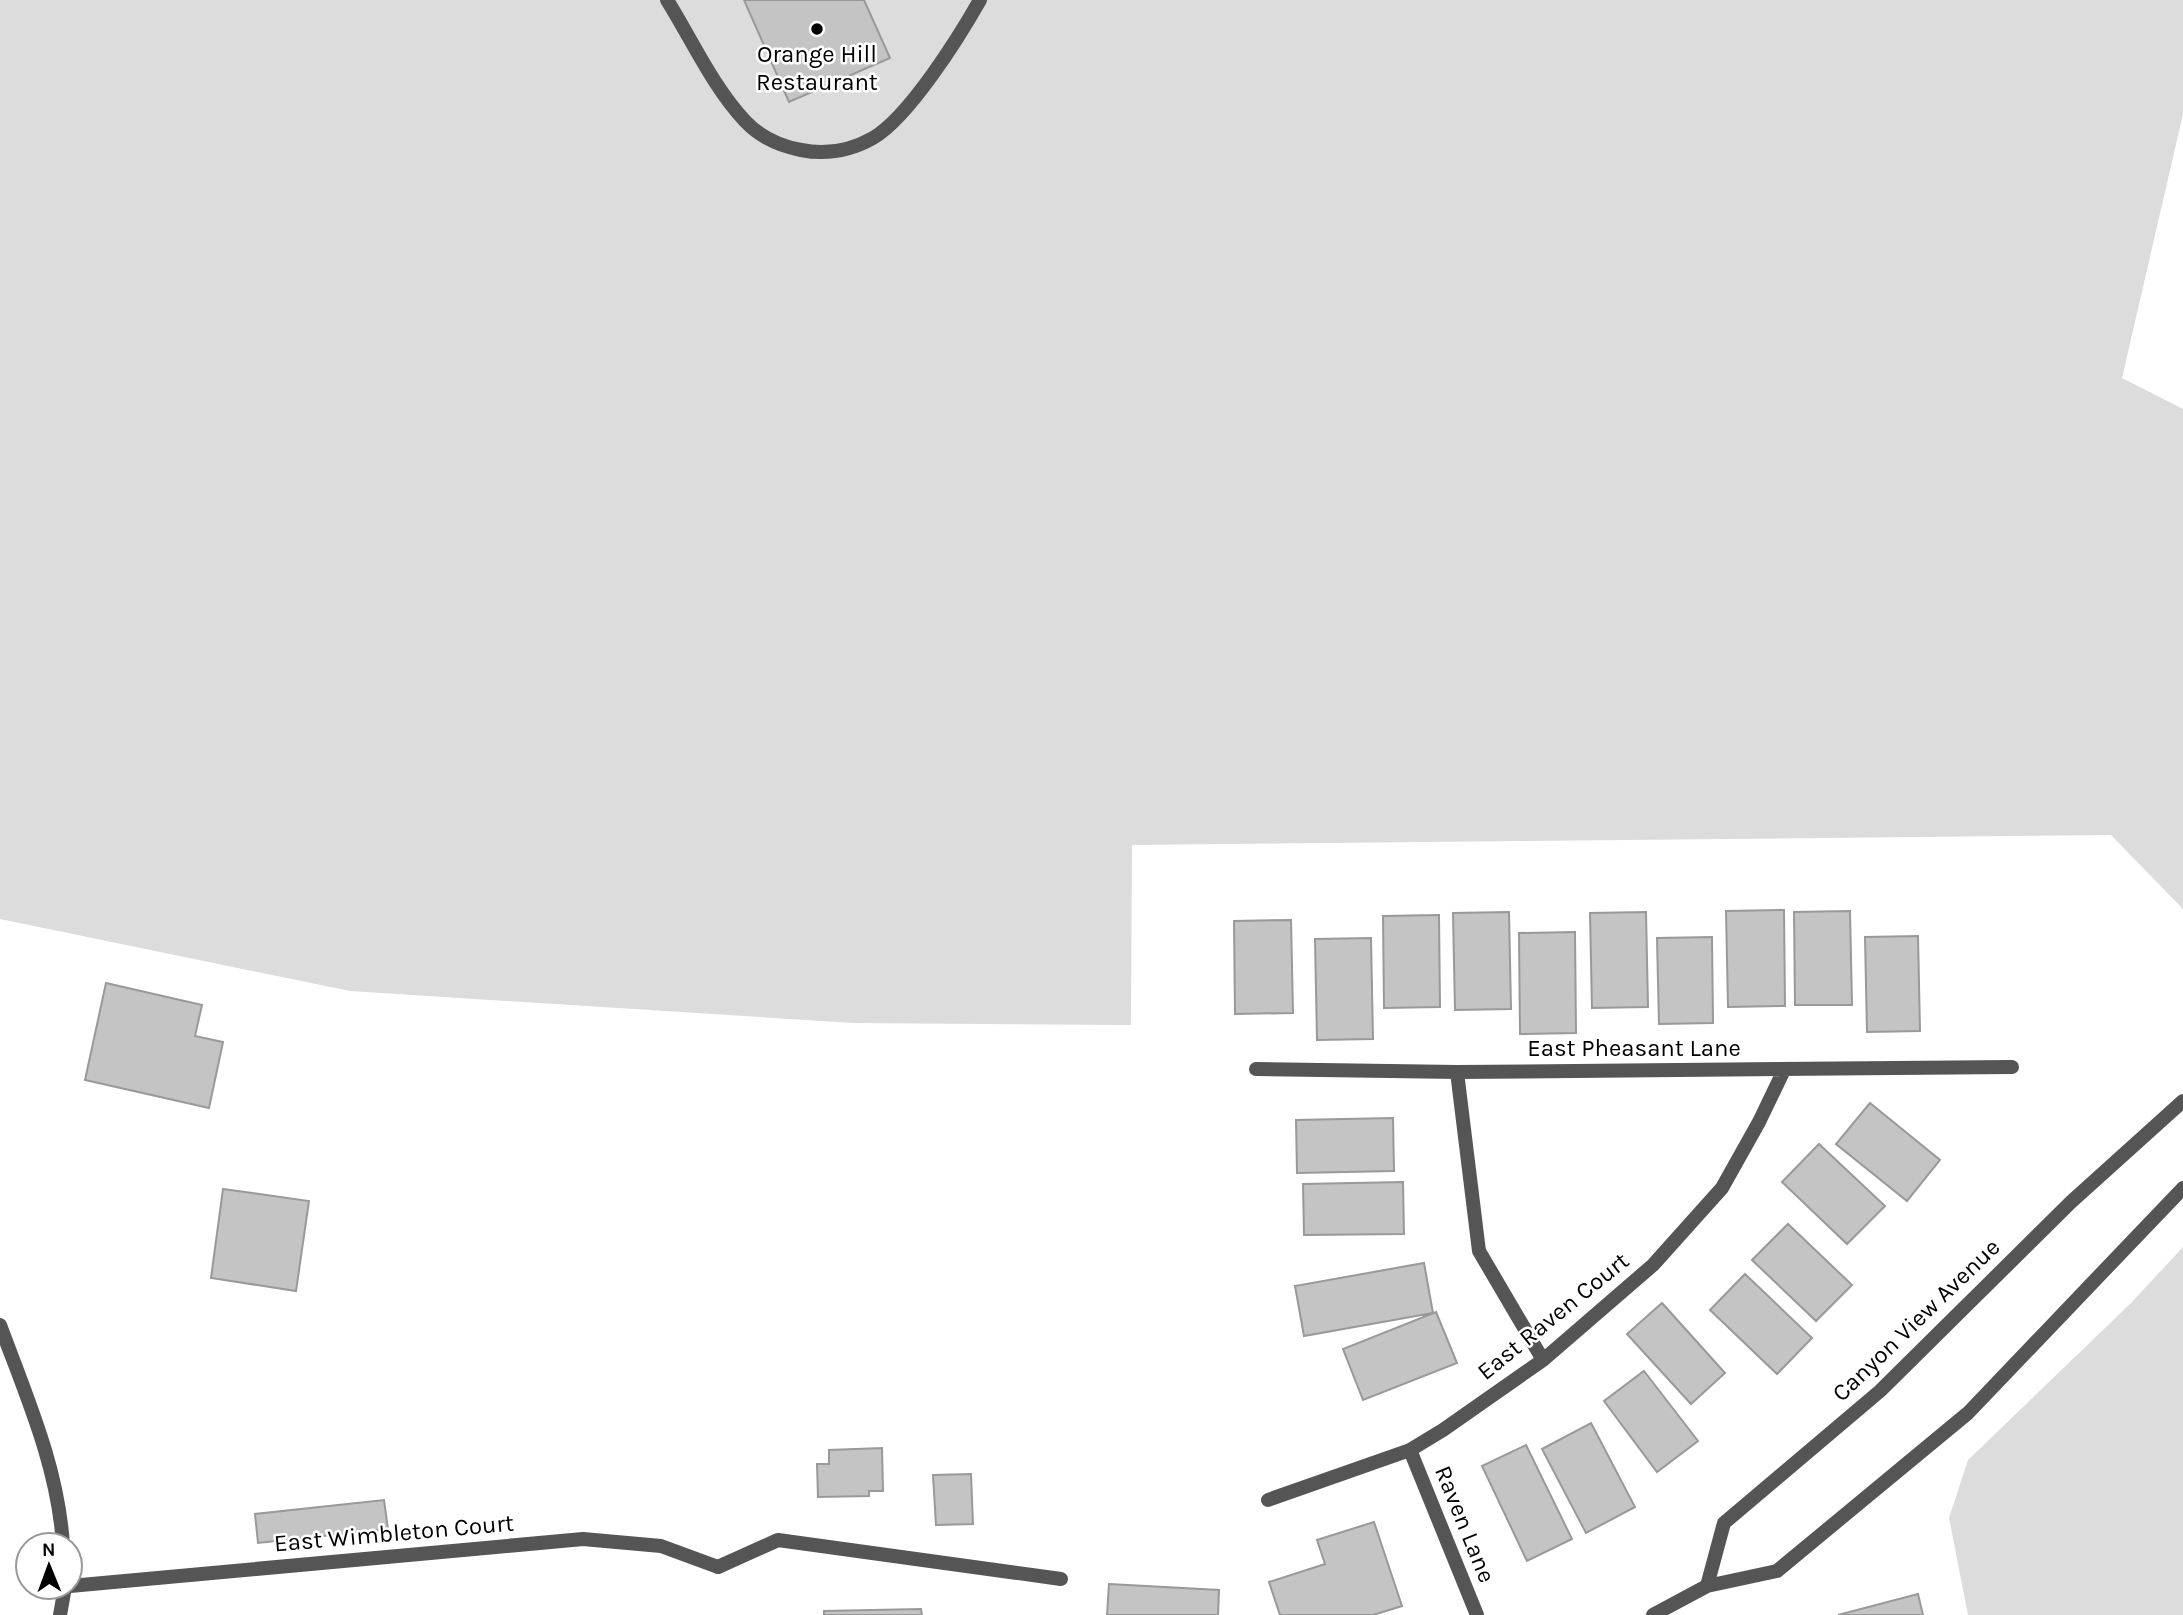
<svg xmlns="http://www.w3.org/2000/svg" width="2183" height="1615" viewBox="0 0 2183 1615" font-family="Karla,sans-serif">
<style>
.green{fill:#dcdcdc}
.building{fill:#c4c4c4;stroke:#999;stroke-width:2}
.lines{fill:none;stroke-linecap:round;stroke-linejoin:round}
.service{stroke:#555;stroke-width:14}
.minor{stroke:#555;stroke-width:14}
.tertiary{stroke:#555;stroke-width:14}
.poi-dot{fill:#000;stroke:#fff;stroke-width:2.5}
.labels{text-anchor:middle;stroke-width:5;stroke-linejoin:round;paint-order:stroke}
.poi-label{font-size:24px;fill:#000;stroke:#fff}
.street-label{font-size:24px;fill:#000;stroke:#fff}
</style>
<rect width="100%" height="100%" fill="#fff"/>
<path class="green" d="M0,0H2183V114L2122,378L2183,409V909L2111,835L1132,845L1131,1025L853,1023L350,991L0,919Z
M2183,1247V1615H1968L1949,1518L1968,1460L2131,1303Z"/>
<path class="building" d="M744,0H864L890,58L789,102Z
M1784,910L1785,1006L1728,1007L1726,911Z
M1850,911L1852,1005H1795L1794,912Z
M1509,912L1511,1009L1455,1010L1453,913Z
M1646,912L1648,1007L1592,1008L1590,913Z
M1439,915L1440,1007L1384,1008L1383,916Z
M1291,920L1293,1013L1235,1014L1234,921Z
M1575,932L1576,1033L1520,1034L1519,933Z
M1918,936L1920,1031L1867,1032L1865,937Z
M1712,937L1713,1023L1659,1024L1657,938Z
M1371,938L1373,1039L1317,1040L1315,939Z
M106,983L202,1005L195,1036L223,1042L209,1108L85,1080Z
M1870,1103L1940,1160L1907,1201L1836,1144Z
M1393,1118L1394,1171L1297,1173L1296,1120Z
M1819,1144L1885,1206L1847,1244L1782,1182Z
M1403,1182L1404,1234L1304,1235L1303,1184Z
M223,1189L309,1201L296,1291L211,1278Z
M1788,1224L1852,1285L1816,1321L1752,1260Z
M1424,1263L1433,1313L1304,1336L1295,1286Z
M1745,1274L1812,1338L1777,1374L1710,1310Z
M1662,1303L1725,1373L1691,1404L1627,1334Z
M1436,1312L1457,1363L1363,1400L1343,1349Z
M1644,1371L1698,1441L1657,1472L1604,1401Z
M1591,1423L1635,1507L1586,1533L1542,1449Z
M1526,1445L1572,1539L1527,1561L1482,1466Z
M882,1448L883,1491H869V1496L818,1497L817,1464H829V1450Z
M971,1474L973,1524L936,1525L933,1475Z
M384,1500L388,1529L258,1543L255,1514Z
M1374,1522L1402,1606L1373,1615H1280L1269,1582L1325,1564L1317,1540Z
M1109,1584L1219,1590L1218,1615H1107Z
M1918,1594L1923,1615H1838Z
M921,1609L922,1615H824V1611Z"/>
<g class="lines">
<path class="service" d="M667,0C692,40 713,87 745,121C760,137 780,146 801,150C826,155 850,151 873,138C909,117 959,37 980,0
M718,1567L778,1540L1061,1579"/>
<path class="minor" d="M1256,1069L1457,1072L2012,1067
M1457,1072L1479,1251L1543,1360
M0,1325C27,1398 58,1467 63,1545
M1410,1450L1477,1615
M1268,1500L1410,1450L1443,1430L1543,1360L1653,1265L1722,1188L1759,1122L1784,1070
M70,1586L583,1539L661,1546L718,1567
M60,1615L65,1587"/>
<path class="tertiary" d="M1707,1586L1724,1523L1880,1391L2071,1202L2183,1101
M1653,1615L1707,1586L1777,1571L1968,1413L2183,1188"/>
</g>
<circle class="poi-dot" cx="817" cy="29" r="7"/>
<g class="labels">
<g class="poi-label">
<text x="817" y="62">Orange Hill<tspan x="817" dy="28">Restaurant</tspan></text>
</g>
<g class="street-label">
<text x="1634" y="1056">East Pheasant Lane</text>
<text transform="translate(1553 1316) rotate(-39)" y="8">East Raven Court</text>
<text transform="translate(1916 1320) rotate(-44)" y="8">Canyon View Avenue</text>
<text transform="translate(1465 1524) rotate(68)" y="8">Raven Lane</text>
<text transform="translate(394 1533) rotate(-5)" y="8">East Wimbleton Court</text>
</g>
</g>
<g transform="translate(49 1566) rotate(359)"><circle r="33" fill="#ffffff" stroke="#999999" stroke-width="2"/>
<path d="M0-5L12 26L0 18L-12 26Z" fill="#000000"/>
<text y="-10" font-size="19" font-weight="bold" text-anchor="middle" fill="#000000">N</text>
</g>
</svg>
